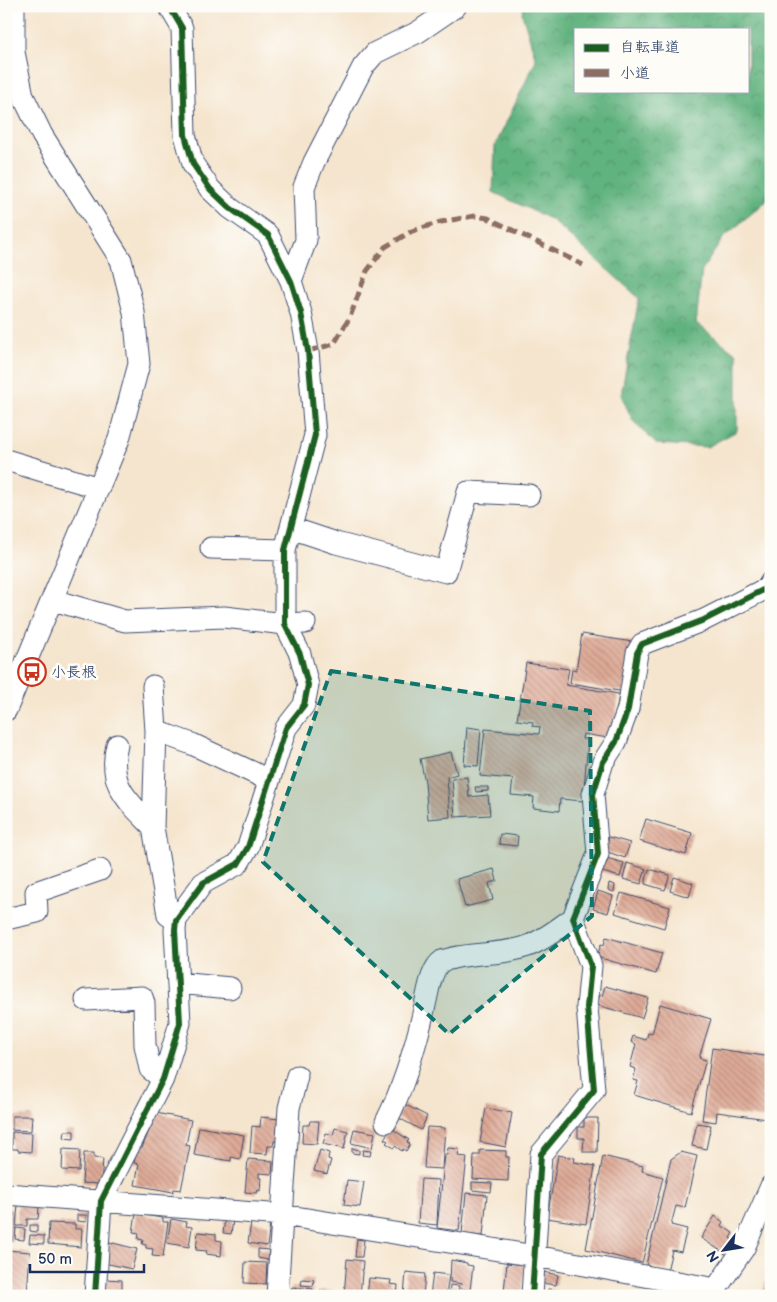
<svg xmlns="http://www.w3.org/2000/svg" width="777" height="1302" viewBox="0 0 777 1302" font-family="'Balsamiq Sans','Klee One',sans-serif">
<style>
.forest{fill:url(#forest-crowns);stroke:#3e706e;fill-rule:evenodd}
.building{fill:url(#building-back-hatch)}
.lines{fill:none;stroke-linecap:round;stroke-linejoin:round}
.minor-casing{stroke:#3c4a6f;stroke-width:23}
.minor{stroke:#fff;stroke-width:21}
.quiet{stroke:#8d6e63;stroke-width:5;stroke-dasharray:10 5;stroke-linecap:butt}
.cycleway-casing{stroke:#fdfcf7;stroke-width:9}
.cycleway{stroke:#1b5e20;stroke-width:6}
.marked{fill:#0f766e;fill-opacity:0.2;stroke:#0f766e;stroke-width:4;stroke-dasharray:10 6;stroke-linejoin:round}
.labels{text-anchor:middle;stroke-width:5;stroke-linejoin:round;paint-order:stroke}
.poi-label{font-size:15px;fill:#1b2f5e;stroke:#fdfcf7;text-anchor:start}
</style>
<defs>
<pattern id="forest-crowns" width="20" height="18" patternUnits="userSpaceOnUse" patternTransform="scale(1.25)"><rect width="20" height="18" fill="#61b27e"/><path d="M2 6a3 3 0 1 1 6 0M12 15a3 3 0 1 1 6 0" fill="none" stroke="#4f916a"/></pattern>
<pattern id="building-back-hatch" width="6" height="6" patternUnits="userSpaceOnUse" patternTransform="scale(1.25)"><rect width="6" height="6" fill="#dfaa96"/><path d="M-1 5l2 2M0 0l6 6M5-1l2 2" fill="none" stroke="#b48b7e"/></pattern>
</defs>
<rect width="100%" height="100%" fill="#fdfcf7"/>
<filter id="ink" filterUnits="userSpaceOnUse"><feTurbulence type="fractalNoise" baseFrequency=".02" numOctaves="2"/><feDisplacementMap in="SourceGraphic" scale="10" xChannelSelector="R" yChannelSelector="G"/><feConvolveMatrix kernelMatrix="1 2 1 2 8 2 1 2 1" color-interpolation-filters="sRGB"/></filter>
<filter id="wash" filterUnits="userSpaceOnUse"><feTurbulence type="fractalNoise" baseFrequency=".0096" numOctaves="4" result="noise"/><feDisplacementMap in="SourceGraphic" scale="20" xChannelSelector="R" yChannelSelector="G"/><feGaussianBlur stdDeviation="1.12" result="paint"/><feColorMatrix in="noise" values="0 0 0 0 0 0 0 0 0 0 0 0 0 0 0 0 0 1.4 0 .05"/><feComposite in="paint" operator="in"/></filter>
<g filter="url(#wash)">
<rect width="100%" height="100%" fill="#f5e5ce"/>
<path class="forest" d="M524,6H771V197L724,237L702,270L696,323L737,354V431L707,447L656,444L633,421L621,395L639,298L552,220L493,192L495,146L536,60L522,13ZM576,29H748V91H576Z"/>
<g id="blocks">
<path class="building" d="M582,634L633,642L625,692L570,683L572,669L576,670Z
M526,663L569,669L566,685L619,694L613,735L608,738L583,734L582,739H588L583,801L560,799L559,811L533,808L534,797L511,795L513,779L480,776L485,729L539,734L540,727L532,726L533,722L517,720Z
M467,727L481,729L478,766L464,765Z
M451,752L457,774L447,777L450,817L428,819L425,782L420,759Z
M467,777L469,797L488,795L490,815L455,817L452,779Z
M475,787H488V791L476,792Z
M646,819L692,833L686,855L639,841Z
M500,834L518,836L517,846L499,844Z
M609,837L630,843L625,858L605,851Z
M603,857L624,863L620,877L599,871Z
M627,863L646,869L641,884L623,879Z
M494,869L497,881L489,883L493,900L465,907L457,879Z
M649,869L670,875L665,890L645,884Z
M674,877L693,883L689,897L670,891Z
M609,883L615,885L614,892L608,890Z
M598,891L613,896L608,913L593,909Z
M621,893L670,907L664,928L615,913Z
M606,937L662,953L656,974L597,957L601,944L604,945Z
M605,986L648,998L642,1018L597,1005L600,995L602,996Z
M660,1004L711,1019L699,1058L706,1060L691,1112L634,1095L638,1081L633,1080L636,1069L630,1067L636,1044L631,1042L633,1036L646,1040L648,1033L652,1034Z
M712,1048L771,1057V1093L767,1119L717,1112L716,1122L702,1120Z
M6,1079H9L8,1108H6Z
M404,1104L427,1116L421,1130L397,1117Z
M486,1108L512,1113L506,1147L480,1142Z
M156,1113L191,1120L186,1145L190,1146L181,1190L174,1189L173,1192L135,1185L139,1164L134,1163L136,1152L138,1153L139,1147L142,1148Z
M12,1116H32L31,1131L12,1130Z
M261,1117L279,1119L277,1141H274L273,1146H268L267,1154L250,1153L252,1126L260,1127Z
M584,1118H598L597,1152H583L584,1138H578V1127H584Z
M310,1121H319L317,1144L302,1143L303,1125H309Z
M697,1123L711,1125L706,1149L692,1146Z
M199,1127L244,1135L240,1159L231,1157V1161L194,1155Z
M427,1127L445,1128L442,1169L424,1168Z
M335,1128L348,1131L344,1149L323,1144L326,1133L333,1135Z
M391,1128L409,1140L407,1142L410,1144L406,1151L403,1149L402,1151L395,1146L394,1148L386,1143L388,1141L384,1139Z
M354,1129L375,1133L372,1148L351,1143Z
M65,1131H74V1139L64,1138Z
M12,1132L32,1133L31,1152L18,1151V1149H12Z
M352,1148L359,1150V1154L352,1153Z
M448,1148L459,1149L458,1156L467,1157L459,1231L437,1228L445,1154L447,1155Z
M63,1149L80,1150L79,1171L62,1170Z
M320,1150L329,1153L328,1159L331,1160L327,1174L314,1171Z
M363,1150L371,1151L370,1156L362,1155Z
M480,1150L506,1151V1157H509L508,1181L473,1179L474,1155H480Z
M681,1152L697,1156L685,1208L676,1206L671,1225L687,1229L681,1252L672,1250L667,1271L646,1265L671,1159Z
M84,1153H94V1158L103,1159L101,1184L82,1183Z
M558,1155L575,1158L574,1162L595,1166L586,1224L547,1218Z
M603,1156L643,1166L642,1171L663,1177L642,1263L586,1249Z
M248,1159L273,1161L272,1174L259,1173V1178H261L260,1191L258,1190L257,1193L245,1192Z
M421,1179L439,1180L437,1225L418,1223Z
M347,1180L364,1182L360,1207L344,1205Z
M472,1182L492,1183L491,1192L472,1190Z
M466,1193L487,1195L483,1236L462,1234Z
M18,1205L39,1207L38,1219H27V1226H16Z
M6,1209H12L11,1212L14,1213L12,1242L6,1241Z
M136,1214L163,1218V1222H168L163,1257L152,1256L153,1249L146,1248V1245L142,1244L143,1240L138,1239L139,1233L133,1232Z
M77,1215H86V1222L77,1221Z
M715,1216L723,1222L721,1225L733,1233L730,1238L736,1242L727,1255L701,1238Z
M171,1219L187,1222L186,1226L192,1227L189,1247L167,1243Z
M225,1219L233,1220L231,1234L223,1233Z
M251,1222L270,1224L267,1246L248,1243Z
M49,1223L75,1224V1229H82L81,1247L48,1244Z
M30,1225H37V1232L30,1231Z
M16,1228L25,1229L24,1240L15,1239Z
M198,1232L216,1234V1240L222,1241L221,1256L206,1254L207,1251L196,1250Z
M30,1235L44,1236V1244L29,1243Z
M357,1239L364,1240L362,1257H355Z
M109,1243L113,1244V1243L137,1249L132,1269L104,1263Z
M258,1249L269,1250L268,1260L258,1258Z
M6,1250L30,1252L27,1295L6,1294Z
M347,1259L363,1261L360,1296H344Z
M451,1260L467,1263V1265L473,1266L470,1290L461,1289L462,1284L450,1282Z
M245,1262L267,1263L266,1284L244,1283Z
M507,1263L525,1265L522,1293L504,1291Z
M406,1272L425,1274L423,1296H404Z
M543,1272L558,1275L556,1285L541,1283Z
M768,1272L771,1273V1293L763,1291Z
M433,1273L449,1275L446,1296H430Z
M369,1278L391,1280L390,1284L398,1285L397,1296H367Z
M105,1279L122,1280V1293H120V1296H104Z
M302,1279L314,1280L313,1286L301,1285Z
M450,1285L459,1286L458,1296H449Z
M292,1287L313,1289L312,1296H291Z
M548,1289L561,1291V1296H547Z
M320,1290L341,1292L340,1296H320Z"/>
</g>
</g>
<g filter="url(#ink)">
<use href="#blocks" fill-opacity="0" stroke="#3c4a6f" stroke-width="1"/>
<g class="lines">
<defs>
<path id="minor" d="M291,281L306,240L304,187L314,162L363,67L375,53L418,32L456,6
M6,460L99,488
M291,528L336,543L446,572L468,492L529,495
M211,548L285,550
M53,600L125,621L224,617L285,624L305,623
M153,686L156,731L153,827L168,915L176,920
M6,710L119,439L139,364L134,312L121,260L42,135L23,96L14,52V6
M156,731L192,744L269,780
M117,745C107,785 128,801 153,827
M6,919L37,912L36,892L100,870
M178,983L230,988
M86,1000L142,997L144,1003L145,1045L150,1069L163,1079
M386,1122C406,1082 418,1039 427,996C429,986 433,967 442,961C445,960 450,959 453,958C478,952 504,955 528,946C544,940 559,928 573,918
M6,1194L283,1215L535,1256L716,1289
M95,1296L101,1201L163,1079L180,1023L175,930L176,920L203,883L238,864L248,847L286,728L304,705L308,685L300,654L285,624V550L315,435L308,351L301,313L291,281L268,235L230,208L210,189L193,164L185,135L182,28L169,6
M277,1296L289,1108L297,1076
M532,1296L541,1154L594,1090L587,1007L591,966L573,918L598,854L593,794L603,762L616,742L628,709L637,653L642,644L704,620L767,588L771,582
M717,1296L716,1289L744,1248L771,1186"/>
</defs>
<use href="#minor" class="minor-casing"/>
<use href="#minor" class="minor"/>
<path class="quiet" d="M308,351L334,344L350,317L367,271L385,247L412,231L441,222L474,216L488,218L583,265"/>
<defs>
<path id="cycleway" d="M95,1296L101,1201L163,1079L180,1023L175,930L176,920L203,883L238,864L248,847L286,728L304,705L308,685L300,654L285,624V550L315,435L308,351L301,313L291,281L268,235L230,208L210,189L193,164L185,135L182,28L169,6
M532,1296L541,1154L594,1090L587,1007L591,966L573,918L598,854L593,794L603,762L616,742L628,709L637,653L642,644L704,620L767,588L771,582"/>
</defs>
<use href="#cycleway" class="cycleway-casing"/>
<use href="#cycleway" class="cycleway"/>
</g>
</g>
<path class="marked" d="M331,671L590,711L592,916L449,1034L263,862Z"/>
<defs>
<symbol id="bus-ring" viewBox="-11 -11 22 22"><circle r="9.5" fill="#fdfcf7" stroke="#c8321e" stroke-width="1.5"/><path d="M-5-6H5V4H4V6H2V4H-2V6H-4V4H-5ZM-3.5-4V0h7V-4ZM-3.5 1.2v1.5H-2V1.2ZM2 1.2v1.5H3.5V1.2Z" fill="#c8321e"/></symbol>
</defs>
<g fill-rule="evenodd">
<use href="#bus-ring" x="16" y="656" width="32" height="32"/>
</g>
<g class="labels">
<g class="poi-label">
<text x="51" y="677">小長根</text>
</g>
</g>
<rect width="777" height="1302" fill="none" stroke="#fdfcf7" stroke-width="25"/>
<rect x="574" y="28" width="175" height="65" fill="#fdfcf7" stroke="#a3aaba"/>
<rect x="584" y="44" width="25" height="8" fill="#1b5e20" stroke="#a3aaba"/>
<text x="620" y="52" font-size="15" fill="#1b2f5e">自転車道</text>
<rect x="584" y="69" width="25" height="8" fill="#8d6e63" stroke="#a3aaba"/>
<text x="620" y="78" font-size="15" fill="#1b2f5e">小道</text>
<g transform="translate(724 1250) rotate(239)" stroke="#fdfcf7" stroke-width="4" paint-order="stroke">
<path d="M0-4L9 19L0 12L-9 19Z" fill="#1b2f5e"/>
<text y="-8" font-size="14" font-weight="bold" text-anchor="middle" fill="#1b2f5e">N</text>
</g>
<path d="M30 1264v8h114v-8" fill="none" stroke="#1b2f5e" stroke-width="2.5"/>
<text x="38" y="1264" font-size="15" fill="#1b2f5e" stroke="#fdfcf7" stroke-width="4" paint-order="stroke">50 m</text>
</svg>
